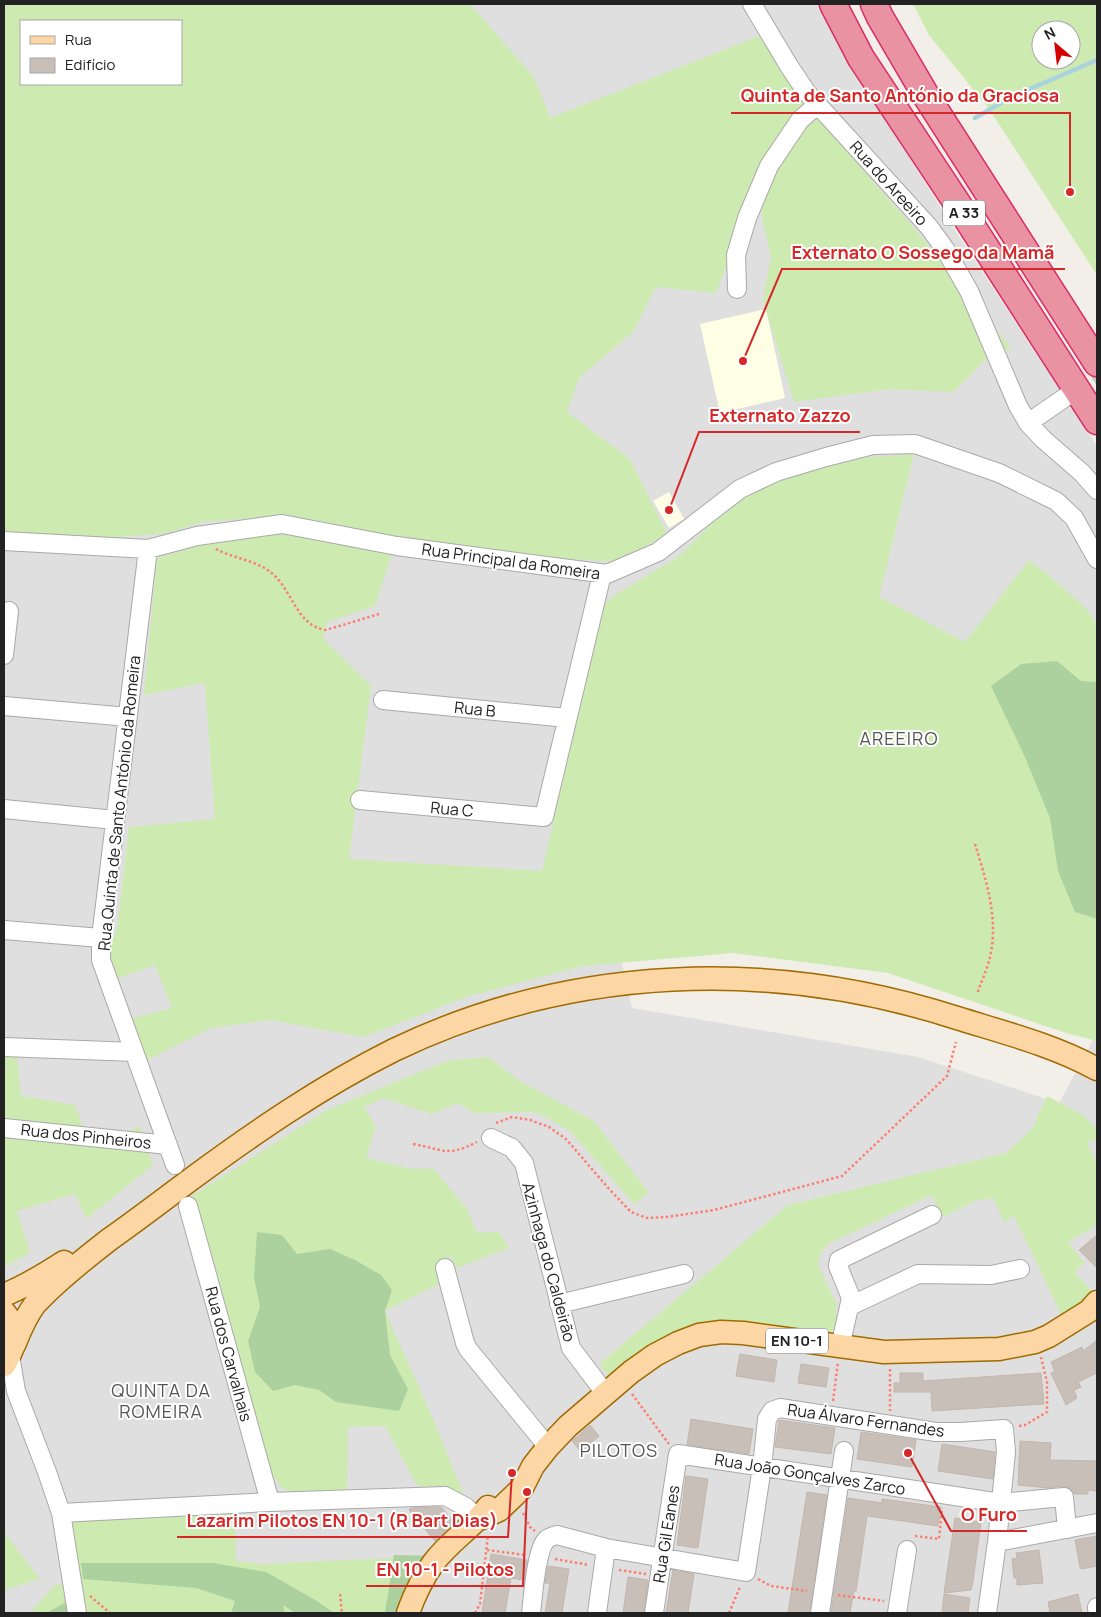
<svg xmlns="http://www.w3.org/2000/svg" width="1101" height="1617" viewBox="0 0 1101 1617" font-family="Manrope,sans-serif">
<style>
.residential{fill:#e0dfdf}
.education{fill:#ffffe5}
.grass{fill:#cdebb0;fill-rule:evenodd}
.forest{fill:#add19e}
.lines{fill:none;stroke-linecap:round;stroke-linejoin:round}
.stream{stroke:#aad3df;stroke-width:4.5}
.building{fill:#c7bfb8;stroke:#c4b6ab}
.minor-tunnel{stroke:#c8c6c1;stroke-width:18;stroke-dasharray:18 9;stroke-linecap:butt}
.minor-casing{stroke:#a9a9a9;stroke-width:20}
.major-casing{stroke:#a06b00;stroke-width:25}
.highway-casing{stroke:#dc2a67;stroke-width:29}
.path{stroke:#fa8072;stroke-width:2.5;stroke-dasharray:2.5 2.5;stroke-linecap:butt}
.minor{stroke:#fff;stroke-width:18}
.major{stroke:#fcd6a4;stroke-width:22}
.highway{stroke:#e892a2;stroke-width:26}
.labels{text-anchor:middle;stroke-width:4;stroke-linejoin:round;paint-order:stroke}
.shield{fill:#fff;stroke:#646464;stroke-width:1}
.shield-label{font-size:15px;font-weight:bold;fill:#222}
.street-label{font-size:16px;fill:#222;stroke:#fff}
.neighbourhood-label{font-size:18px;letter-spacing:1px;fill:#555;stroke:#fff}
.leader{fill:none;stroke:#d62828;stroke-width:2}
.callout-dot{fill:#d62828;stroke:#fff;stroke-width:2}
.callout-label{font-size:18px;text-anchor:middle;font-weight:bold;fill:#d62828;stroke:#fff;stroke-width:4;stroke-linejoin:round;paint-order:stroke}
</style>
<rect width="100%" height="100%" fill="#f2efe9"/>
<path class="residential" d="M352,4H824L844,53L952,226L1097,446V671L616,936L632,1008L918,1057L1059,1103L1097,1033V1613H4V278Z"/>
<path class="education" d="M766,309L785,398L720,413L700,324Z
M669,492L684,519L669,528L653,501Z"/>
<path class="grass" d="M4,4H470L534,77L550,118L762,35L806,108L763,170L716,293L656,287L633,332L579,378L567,412L630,459L667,534L618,562L491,554L274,516L203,522L167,533L82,540L4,531ZM21,21H181V84H21Z
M913,4H1097V275L989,109L929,35ZM1041,30H1071V60H1041Z
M812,112L914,228L1011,348L987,358L954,392L889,389L794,402L763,300L771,256L763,223L760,198L789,146Z
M914,454L879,597L965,642L1029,560L1050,576L1086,608L1097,625V1041L1066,1033L888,973L733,953L583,966L466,997L364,1037L270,1020L211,1028L145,1061L131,1019L172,1008L155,965L116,979L109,953L118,923L129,827L215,819L205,683L144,695L157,558L228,537L284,533L393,551L375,606L327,622L323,639L371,686L349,859L542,871L604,603L623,590L678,557L722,513L777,478L862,458Z
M4,1047H16L21,1096L75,1105L84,1130L105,1139L140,1127L153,1165L86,1219L75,1194L17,1211L30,1253L4,1267Z
M488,1057L520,1081L594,1121L649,1193L634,1204L570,1131L536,1112L473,1113L458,1103L432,1114L383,1098L364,1107L376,1126L366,1158L412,1169H434L467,1209L477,1233L499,1232L509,1248L457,1268L451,1256L436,1266L441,1283L385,1311L434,1421L464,1496L431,1491L417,1485L385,1426L348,1427L347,1492L295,1496L280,1486L269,1470L212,1254L192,1196L327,1110L447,1061Z
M1047,1096L1083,1115L1097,1130V1138L1087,1143L1097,1163V1225L1068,1242L1084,1262L1075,1273L1092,1291L1084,1301L1061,1314L1014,1216L1004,1222L994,1198L975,1201L943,1217L932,1195L828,1244L821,1253L818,1265L837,1305L835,1312L839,1318L828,1339L733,1323L611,1378L599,1364L788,1205L1006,1153L1032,1129Z
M235,1509L236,1561L264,1564L435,1556L401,1613H85L68,1519Z
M4,1532L40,1579L4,1590Z
M66,1581L73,1613H30L54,1586Z"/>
<path class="forest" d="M1057,661L1081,681L1097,682V919L1075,912L1058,871L1050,818L1024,755L991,686L1021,664Z
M257,1232L282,1235L297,1254L330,1249L355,1260L381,1275L392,1290L385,1311L390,1355L408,1389L399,1411L336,1402L319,1390L295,1385L273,1391L255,1372L248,1341L260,1307L254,1278Z
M394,1555L435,1556L401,1613H385Z
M81,1563H213L266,1572L317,1601L334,1613H295L283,1605L285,1613H231L235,1601L196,1588L83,1579Z
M70,1600L73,1613H47L48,1612Z"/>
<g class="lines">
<path class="stream" d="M975,118L1011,97L1097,60"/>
</g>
<path class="building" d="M1097,1235V1268L1079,1250Z
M1097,1340V1373L1078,1382L1081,1387L1074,1390L1077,1398L1066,1405L1051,1373L1055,1372L1051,1362L1082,1347L1083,1351Z
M740,1354L777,1360L774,1382L736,1376Z
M801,1364L829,1368L826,1387L798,1383Z
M900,1373H923V1381L1041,1373L1044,1404L932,1411L931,1392H894V1383H900Z
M691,1419L753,1429L749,1454L687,1445Z
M779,1420L835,1428L831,1454L775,1447Z
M590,1425L599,1436L581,1452L572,1441Z
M861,1432L916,1440L912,1467L857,1459Z
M1020,1441L1051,1443L1050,1460L1097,1461V1491L1088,1490V1494H1074L1069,1488L1063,1486L1048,1488L1018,1485Z
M942,1444L995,1452L993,1479L938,1471Z
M686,1476L708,1479L698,1548L677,1545Z
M807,1492L827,1495L810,1613H788Z
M848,1498L882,1503V1499L941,1507L938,1526L867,1516L856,1591H854L850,1613H831Z
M439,1507L442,1508L455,1523L435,1541L409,1510L411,1508Z
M955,1518L981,1522L973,1581L971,1590L944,1593Z
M1097,1536V1566L1081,1569L1080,1567L1075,1540Z
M1039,1550L1043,1583L1017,1585V1578H1014L1012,1559L1017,1558L1016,1553Z
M491,1554L527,1560L524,1580L511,1578L505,1613H482Z
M548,1566L569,1569L562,1613H545L550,1583H545Z
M673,1570L694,1574L688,1613H666Z
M628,1577L648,1580L644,1613H623Z
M944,1594L970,1598L968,1613H942Z
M1078,1594L1082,1613H1050L1048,1602Z"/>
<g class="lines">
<path class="minor-tunnel" d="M1070,394L1097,376"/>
<defs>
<path id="minor" d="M752,4L789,66L807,93L929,227L945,249L969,291L1018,406L1028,423L1043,439L1082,473L1097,490
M737,289L736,255L747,218L769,166L800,120L817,105
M1028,423L1070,394
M4,541L148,549L197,536L282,524L397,546L607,574L658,552L740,489L776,472L826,457L873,445L915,444L999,473L1056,501L1074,518L1097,559
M148,549L101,938V960L175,1165
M4,655L9,611
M383,700L567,718
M4,706L128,717
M360,800L544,817L602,574
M4,809L115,820
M4,930L101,938
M4,1047L134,1052
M4,1128L168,1145
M491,1138L512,1148L524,1163L571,1348L605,1393
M188,1206L270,1502
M445,1268L465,1343L468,1349L548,1447
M559,1304L684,1274
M850,1306L918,1274L991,1275L1020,1269
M840,1347L851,1298L838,1266L839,1260L932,1215
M10,1355L16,1391L47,1472L61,1513L77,1613
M61,1513L270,1502L445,1496L466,1507L479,1519
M997,1542L1097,1523
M1097,1607V1609
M531,1613C533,1597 536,1551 546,1540C549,1537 553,1536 557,1535L606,1548L746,1572L762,1467L767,1419L772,1411L780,1408L936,1432H961L1004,1429L1006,1452L997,1542L987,1613
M597,1613L606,1548
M654,1613L678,1454L1001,1503L1064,1497L1067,1529
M820,1613L844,1451
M897,1613L907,1550"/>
<path id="major" d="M4,1295C26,1286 44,1275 64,1262
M4,1312L11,1321L13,1345
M4,1365C9,1358 11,1350 15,1343C20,1330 27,1315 35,1304C39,1300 44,1295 48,1291C68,1272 88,1256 110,1239C137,1220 163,1200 190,1180C255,1132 322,1086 394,1050C571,965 771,958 957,1018C1005,1033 1053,1045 1097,1069
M479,1519L499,1510L522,1488L533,1466L548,1447L568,1426L631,1372L655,1355L678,1343L699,1335L721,1332L743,1333L884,1352L999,1349L1035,1342L1049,1336L1089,1311L1097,1302
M408,1613C414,1596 423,1577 434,1562C450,1541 473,1527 488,1507"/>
<path id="highway" d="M833,4L861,58L957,203L1097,421
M874,4L880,17L925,94L1097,363"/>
</defs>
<use href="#minor" class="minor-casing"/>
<use href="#major" class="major-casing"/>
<use href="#highway" class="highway-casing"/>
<path class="path" d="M216,549C234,559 259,560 275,576C293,594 298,626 326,630L379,614
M975,844C986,880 999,919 990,957C987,970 981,982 977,994
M496,1123L512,1117L530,1120L549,1127L566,1139L610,1190L631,1212L647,1218L667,1217L714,1210L842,1176L947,1076L956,1042
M413,1144C443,1149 446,1158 477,1142
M890,1369V1411
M632,1394L669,1444
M833,1401L838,1362
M1019,1426L1025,1425L1047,1412V1382L1041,1357
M523,1513L530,1527L535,1531
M915,1536L939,1539L942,1508
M487,1550L525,1555
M555,1559L589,1565
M619,1570L646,1574
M758,1579L771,1586L807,1591
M340,1594L342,1613
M838,1595L884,1601
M90,1596L110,1613
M475,1613L480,1604L488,1535
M729,1613L740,1587"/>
<use href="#minor" class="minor"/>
<use href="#major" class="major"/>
<use href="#highway" class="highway"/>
</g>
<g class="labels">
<g class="shield">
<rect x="943" y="200.5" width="42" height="25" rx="4"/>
<rect x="766" y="1328.5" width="62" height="25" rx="4"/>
</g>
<g class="shield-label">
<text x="964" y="218">A 33</text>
<text x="797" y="1346">EN 10-1</text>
</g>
<g class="street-label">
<text transform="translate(889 183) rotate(48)" y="6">Rua do Areeiro</text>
<text transform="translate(511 561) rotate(8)" y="6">Rua Principal da Romeira</text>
<text transform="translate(475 709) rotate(6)" y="6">Rua B</text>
<text transform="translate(119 803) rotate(-84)" y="6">Rua Quinta de Santo António da Romeira</text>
<text transform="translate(452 809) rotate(5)" y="6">Rua C</text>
<text transform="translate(86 1136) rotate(6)" y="6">Rua dos Pinheiros</text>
<text transform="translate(549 1262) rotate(75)" y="6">Azinhaga do Caldeirão</text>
<text transform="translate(229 1354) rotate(75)" y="6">Rua dos Carvalhais</text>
<text transform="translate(866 1420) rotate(8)" y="6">Rua Álvaro Fernandes</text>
<text transform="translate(810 1474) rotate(9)" y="6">Rua João Gonçalves Zarco</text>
<text transform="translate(666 1534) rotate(-81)" y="6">Rua Gil Eanes</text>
</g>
<g class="neighbourhood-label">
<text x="899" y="745">AREEIRO</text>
<text x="161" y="1397">QUINTA DA<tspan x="161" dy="21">ROMEIRA</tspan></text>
<text x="619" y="1457">PILOTOS</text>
</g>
</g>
<path class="leader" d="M1070 192L1070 113H731M743 361L782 269H1065M669 510L699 432H860M908 1453L951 1531H1027M512 1473L508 1537H177M527 1492L523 1586H366"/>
<g class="callout-dot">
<circle cx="1070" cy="192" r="5"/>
<circle cx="743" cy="361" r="5"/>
<circle cx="669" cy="510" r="5"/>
<circle cx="908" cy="1453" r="5"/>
<circle cx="512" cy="1473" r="5"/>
<circle cx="527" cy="1492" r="5"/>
</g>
<g class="callout-label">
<text x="900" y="102">Quinta de Santo António da Graciosa</text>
<text x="923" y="259">Externato O Sossego da Mamã</text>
<text x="780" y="422">Externato Zazzo</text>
<text x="989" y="1521">O Furo</text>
<text x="342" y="1527">Lazarim Pilotos EN 10-1 (R Bart Dias)</text>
<text x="445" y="1576">EN 10-1 - Pilotos</text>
</g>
<rect width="1101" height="1617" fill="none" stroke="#222222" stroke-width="10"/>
<rect x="20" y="20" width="162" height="65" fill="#ffffff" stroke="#a7a7a7"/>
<rect x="30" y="36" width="25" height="8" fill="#fcd6a4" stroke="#a7a7a7"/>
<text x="65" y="45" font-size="15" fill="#222222">Rua</text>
<rect x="30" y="58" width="25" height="15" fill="#c7bfb8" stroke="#a7a7a7"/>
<text x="65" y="70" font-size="15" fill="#222222">Edifício</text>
<g transform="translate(1056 45) rotate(332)"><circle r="24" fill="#ffffff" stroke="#a7a7a7"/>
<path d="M0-4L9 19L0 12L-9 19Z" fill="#d40000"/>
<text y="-8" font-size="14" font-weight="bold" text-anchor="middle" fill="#222222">N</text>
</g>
</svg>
